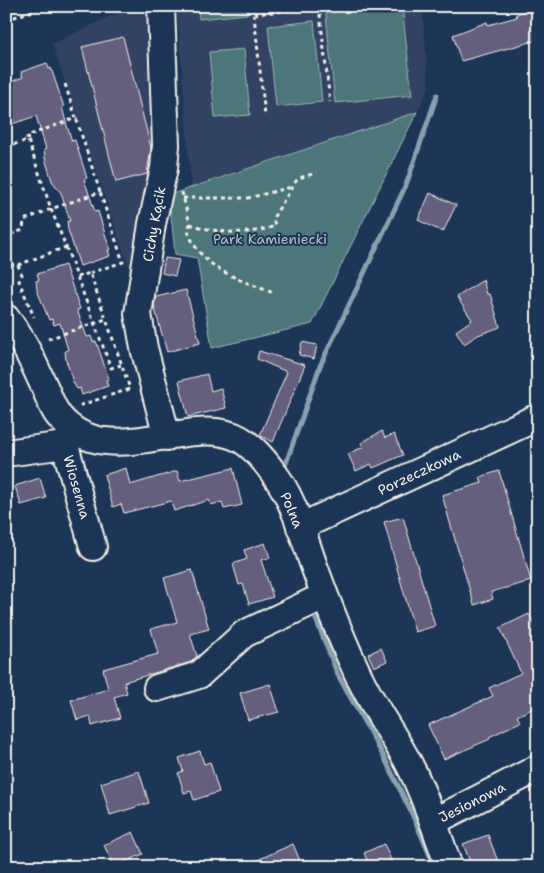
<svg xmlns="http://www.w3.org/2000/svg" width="544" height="873" viewBox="0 0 544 873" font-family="'Shantell Sans',sans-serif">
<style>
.built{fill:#324262}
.green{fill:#4e767a;stroke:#a1b4b1}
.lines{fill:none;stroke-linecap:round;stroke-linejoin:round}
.stream{stroke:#89a1ae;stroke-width:5}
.building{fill:#635f7d;stroke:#f4f1e8}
.minor-casing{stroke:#f4f1e8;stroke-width:30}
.path{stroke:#f4f1e8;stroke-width:3;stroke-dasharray:4 4;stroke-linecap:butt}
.minor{stroke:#1d3557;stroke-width:26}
.labels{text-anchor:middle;stroke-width:4;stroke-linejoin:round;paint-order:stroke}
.street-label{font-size:14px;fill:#f4f1e8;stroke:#1d3557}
.park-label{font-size:14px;fill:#b2c0bc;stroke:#1d3557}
</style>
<rect width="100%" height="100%" fill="#1d3557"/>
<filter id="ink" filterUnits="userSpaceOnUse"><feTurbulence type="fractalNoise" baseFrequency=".02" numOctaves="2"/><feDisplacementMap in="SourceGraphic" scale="10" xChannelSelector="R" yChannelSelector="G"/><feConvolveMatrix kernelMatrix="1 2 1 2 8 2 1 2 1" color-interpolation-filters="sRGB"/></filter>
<g filter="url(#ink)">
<path class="built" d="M177,6H422L429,87L417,112L191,187Z
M124,10L126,14L152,13L157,171L132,276L52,44Z"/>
<path class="green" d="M198,6H247V14L199,19Z
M325,6H402L412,95L335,103Z
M314,21L322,102L276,107L268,26Z
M244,49L250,115L215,118L209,52Z
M417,112L312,324L212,348L197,258L175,254L169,195Z"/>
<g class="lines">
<path class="stream" d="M284,469L320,366L406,185L437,95
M314,614L338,675L384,757L413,816L435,867"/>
</g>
<path class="building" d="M534,9L535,12L538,11V40L461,61L453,35L487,22L488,25L517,17L516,14Z
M123,37L151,148L147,174L116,182L82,47Z
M47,63L49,69L51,68L64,107H62L67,126L72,141L75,140L87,178L84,179L95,212L98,211L110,250H108L110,256L80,266L68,230L67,221H70L61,193L52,181L45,158L44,150L46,149L36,116L6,126V84L23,77L21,72Z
M430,193L456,205L443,232L418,220Z
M165,258L179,260L175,276L162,273Z
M65,265L80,309L77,310L87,337L91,336L93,342L96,341L109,379L106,380L108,386L82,395L80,388L77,389L73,382L66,360L65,351L68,350L60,323L54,325L52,319L49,320L37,290L36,281L39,280L37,274Z
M483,280L487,294H490L500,327L478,335L464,344L456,331L472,320L457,297Z
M186,290L200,343L167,352L154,306L156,297Z
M302,342L317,345L314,359L299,355Z
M259,351L305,365L273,442L260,435L287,372L257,359Z
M207,374L211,391L221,388L226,408L188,417L179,381Z
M382,431L385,438L394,434L403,455L373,468L371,464L356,471L348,454L363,447L361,443Z
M126,468L130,485L177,471L180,481L233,468L242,505L224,509L222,502L211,505L209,500L174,511L171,501L124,513L121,504L113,507L104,475Z
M499,471L531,581L491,592L493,599L474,605L442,495L482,483L480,477Z
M40,478L46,498L21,505L15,486Z
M403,517L435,626L415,632L384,522Z
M265,543L270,558L261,560L273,597L249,604L243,584L239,585L233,564L247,559L244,550Z
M192,570L209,629L190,634L197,656L191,662L124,682L127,693L114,697L120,718L92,726L90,716L77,720L71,700L108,689L103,669L158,654L151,629L177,622L164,578Z
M529,614L538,632V706L517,716L520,722L489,737L490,739L444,759L428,725L493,696L489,688L521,673L500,628Z
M381,648L387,661L374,667L368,654Z
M270,684L279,712L248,720L240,693Z
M200,751L204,764L210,762L219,792L194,800L191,791L184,793L178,773L183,771L179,758Z
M139,771L149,803L110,815L101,783Z
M133,832L143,854L114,867L104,845Z
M488,835L500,867H472L463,844Z
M293,844L300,861L287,867H242Z
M384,844L394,867H370L364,853Z"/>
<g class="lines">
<defs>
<path id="minor" d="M161,6L166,145L164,168L152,224L138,314L144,348L167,437
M6,318C23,339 33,362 44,386C48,395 52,407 58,415C105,475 190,411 240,439C254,447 269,466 278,479C295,504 304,538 314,566C327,602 341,638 357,672C371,704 393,733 409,764C426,797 437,833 449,867
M75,431L65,445L93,547
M6,453L65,445
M300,527L538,417
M157,688L199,675L244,634L324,596
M433,822L538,768"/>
</defs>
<use href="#minor" class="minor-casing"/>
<path class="path" d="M253,6L265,116
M319,6L330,102
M254,14L320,7
M6,20L46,6
M28,140L27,136L76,118L65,84
M6,147L28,140L51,209L24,220L23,230L6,236
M182,192L190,224L188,230C199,269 240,279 273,293
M183,198H248L292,187
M190,224C217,233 247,236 275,226L273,218L296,181L302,177L316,173
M66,247L111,368L121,365
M6,248L13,266L18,265L22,275L19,281L34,317
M18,265L66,247L51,209L100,192L76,118
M90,273L123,262L100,192
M77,277L90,273L106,319
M48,339L106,319L130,389L78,406"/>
<use href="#minor" class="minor"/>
</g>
</g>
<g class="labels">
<g class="street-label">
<text transform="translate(154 224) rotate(-80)" y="5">Cichy Kącik</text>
<text transform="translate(419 472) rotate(-25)" y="5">Porzeczkowa</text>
<text transform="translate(77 487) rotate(74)" y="5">Wiosenna</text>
<text transform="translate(292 510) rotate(67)" y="5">Polna</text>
<text transform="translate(472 802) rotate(-27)" y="5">Jesionowa</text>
</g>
<g class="park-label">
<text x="270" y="244">Park Kamieniecki</text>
</g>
</g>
<rect width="544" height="873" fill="none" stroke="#1d3557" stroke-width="25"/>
<rect x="12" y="12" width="519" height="848" fill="none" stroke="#f4f1e8" stroke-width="2" filter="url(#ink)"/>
</svg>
